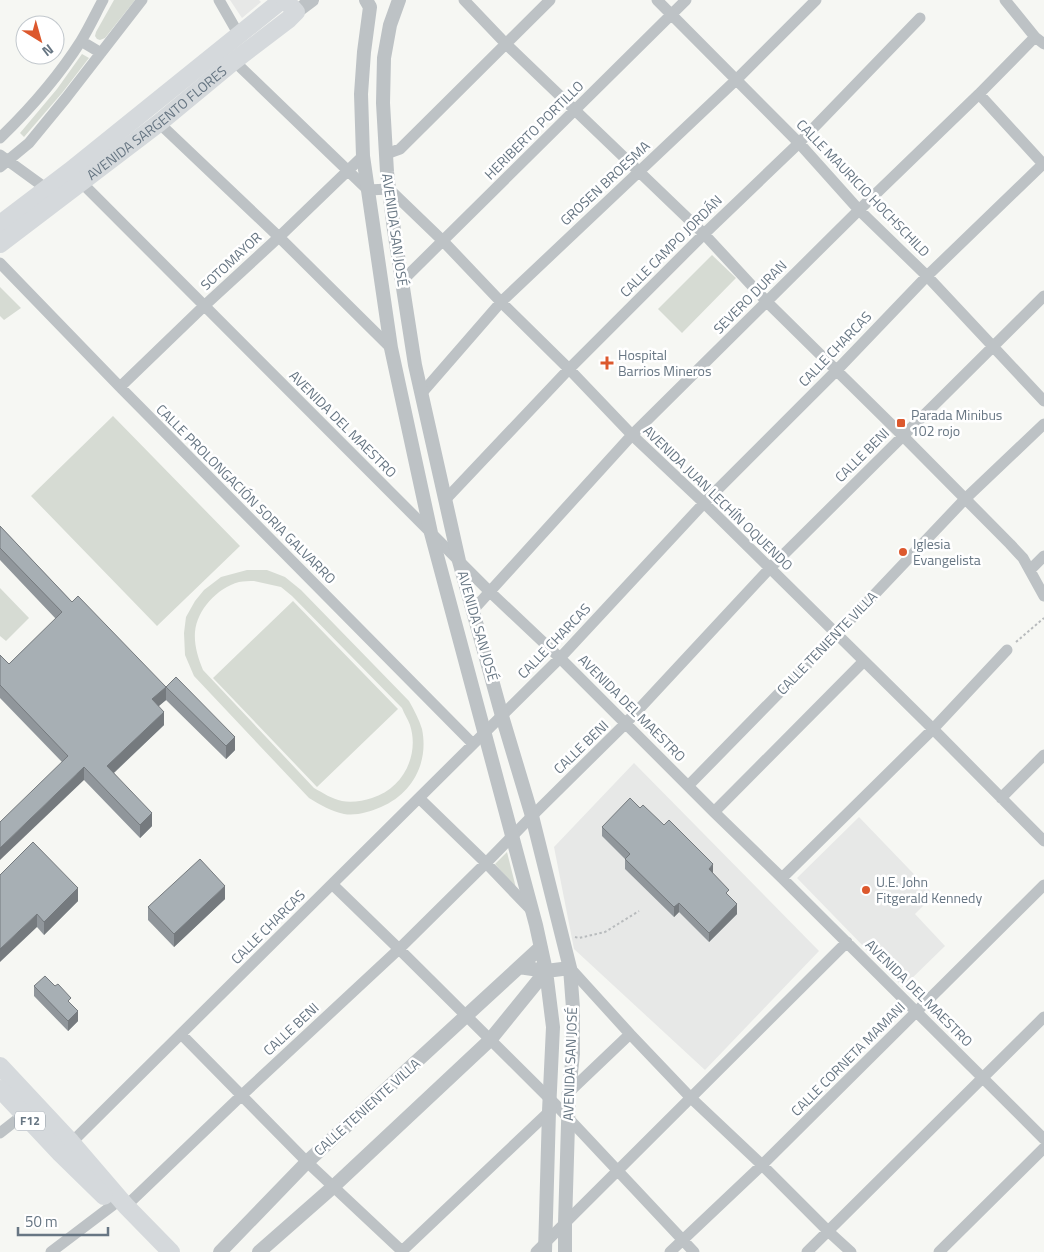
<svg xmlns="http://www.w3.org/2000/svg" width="1044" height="1252" viewBox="0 0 1044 1252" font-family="'Titillium Web',sans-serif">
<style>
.built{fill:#e7e8e7}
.green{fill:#d6dbd3;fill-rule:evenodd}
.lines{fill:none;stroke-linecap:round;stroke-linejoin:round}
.path{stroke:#b8bbbd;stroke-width:2;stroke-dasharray:2.5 2.5;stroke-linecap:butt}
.minor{stroke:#bdc2c5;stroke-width:11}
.tertiary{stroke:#bdc2c5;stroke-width:14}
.primary{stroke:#d5d9dc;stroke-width:18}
.wall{fill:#90969b}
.shaded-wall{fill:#757a7e}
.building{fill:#a7afb4;stroke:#757a7e}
.poi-dot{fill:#dc582d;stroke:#fff;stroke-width:2}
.labels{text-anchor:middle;stroke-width:5;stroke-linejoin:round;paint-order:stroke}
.shield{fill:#fff;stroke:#959fa8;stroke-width:1}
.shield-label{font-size:12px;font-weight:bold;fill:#677683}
.street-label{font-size:14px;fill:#677683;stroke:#fff}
.poi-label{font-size:14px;fill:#677683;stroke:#fff;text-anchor:start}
</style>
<rect width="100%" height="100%" fill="#f6f7f3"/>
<path class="built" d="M230,0H259L261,2L242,18Z
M634,763L819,951L705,1070L574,949L554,847Z
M859,817L934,895L915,914L945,946L903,987L797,878Z"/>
<path class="green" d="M114,0H135L105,38L100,40L97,39L95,36L96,32Z
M82,54L89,58L62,93L24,137L20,133L57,89Z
M712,255L736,278L682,333L658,309Z
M0,287L21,308L4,320L0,316Z
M113,416L240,546L157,626L31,496Z
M247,570H267L285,577L301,590L409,701C414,710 419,719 422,729C429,763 412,794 381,807C369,812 356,816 344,814C331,811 320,805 309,798L194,676L185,655L184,633L186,617L195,601L204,590L221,577ZM254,581L281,587L292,596L402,708C404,714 408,719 410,725C420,756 402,789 372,798C363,801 351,803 342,801C332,799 323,793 314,788L203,670C198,658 194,645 195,632C197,610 217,588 239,582C244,581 249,581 254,581Z
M0,588L29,618L6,641L0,636Z
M293,601L398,709L317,787L213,678Z
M507,852L516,888L495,864Z"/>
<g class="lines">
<path class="path" d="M1016,642L1044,618
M575,937L579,938L605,932L639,911"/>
<path class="minor" d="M219,0L239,35
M464,0L506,44L704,234L767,302L903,436L1010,544L1023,558L1044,596
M657,0L799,143L859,210L927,276L1044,401
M1005,0L1035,37L1044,44
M81,41L101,53
M234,61L368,190L389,189L443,241L501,302L569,369L632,435L704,503L933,729L1044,841
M979,94L1044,165
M159,123L279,237L391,348
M0,138C30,109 58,77 81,41C89,28 96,13 103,0
M386,154L400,149L550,0
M0,155L51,192
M0,167L29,143L66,98L142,0
M77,178L489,591L560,658L714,812L782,878L1044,1139
M0,263L120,387L473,744
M402,281L686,0
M120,387L204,306L279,237L363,156
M421,394L501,302L736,80L816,0
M446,499L569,369L704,234L799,143L920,18
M1030,570L1044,556
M474,609L632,435L859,210L979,94L1035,37
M688,786L836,635L965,499L1044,424
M419,798L486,863L532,911
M1001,798L1044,755
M714,812L864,661
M782,878L933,729L1007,650
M332,884L399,949L556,1105L694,1252
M570,968L630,1034L691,1098L762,1165L829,1232L851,1252
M181,1034L307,1162L403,1252
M567,1094L630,1034
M0,1133L28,1111
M67,1147L560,658L704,503L836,371L927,276L1043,164
M126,1206L242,1095L399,949L486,863L532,816L626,723L770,568L1044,296
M51,1252L113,1205
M401,1252L552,1109
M536,1252L847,942
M670,1252L762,1165L1044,885
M807,1252L1044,1017
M939,1252L1044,1148"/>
<path class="tertiary" d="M366,0L370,7L364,52L361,94L363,156L391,348L431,533L536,925L546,971L553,1027L549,1111L545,1252
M399,0L390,25L384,58L383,103L387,172L394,230L415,365L459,561L502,716L532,816L570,968L573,1008V1054L569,1091L565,1224V1252
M296,12L312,0
M519,967L546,971L570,968
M220,1252L307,1162L541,947
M259,1252L333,1187L490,1040L546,971"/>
<g class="primary">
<path d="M0,224L70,171L282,0"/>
<path id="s1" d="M0,244L159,123L234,61L289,19L296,12L285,0"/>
<path d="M0,1066L71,1142L126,1206L171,1252"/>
<path d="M0,1089L60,1153L104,1196"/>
</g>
</g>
<path class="wall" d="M0,526L72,602L235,750L226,759L166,700L158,706L164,725L114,773L152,826L140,838L84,780L62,762L0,698V655L9,664L56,619L0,560Z
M640,808L729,896L737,914L709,942L679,912L674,917L625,869V859L602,836V827Z
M33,842L78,901L44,935L37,927Z
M225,899L174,947L148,920V907Z
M34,986L71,1004L78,1021L68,1031L34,996Z"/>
<path class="shaded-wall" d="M166,687V700L152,712V699Z
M164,712V725L107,779V766Z
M235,737V750L226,759V746Z
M84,767V780L0,860V848Z
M152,813V826L140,838V825Z
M713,864V874L709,869Z
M225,886V899L174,947V934Z
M78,888V901L44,935V922Z
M679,903V912L674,917V907Z
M737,904V914L709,942V933Z
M37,914V927L0,962V949Z
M78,1011V1021L68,1031V1021Z"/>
<path class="building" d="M0,526L72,602L78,596L166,687L152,699L164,712L107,766L152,813L140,825L84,767L0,848V822L68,756L0,685V655L9,664L62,612L0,548Z
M176,677L235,737L226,746L166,687Z
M630,798L640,808L643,805L664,825L669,820L713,864L709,869L729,890L726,893L737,904L709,933L679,903L674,907L625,859L630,854L602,827Z
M33,842L78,888L44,922L37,914L0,949V875Z
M200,859L225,886L174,934L148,907Z
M45,976L55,986L58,984L71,998L68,1001L78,1011L68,1021L34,986Z"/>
<g class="poi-dot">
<path d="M604.5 355.5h5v5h5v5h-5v5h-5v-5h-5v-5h5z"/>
<rect x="896" y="418" width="10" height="10" rx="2.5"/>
<circle cx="903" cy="552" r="5"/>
<circle cx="866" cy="890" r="5"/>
</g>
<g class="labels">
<rect class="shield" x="15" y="1111.5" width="30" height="19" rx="4"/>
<g class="shield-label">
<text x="30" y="1125">F12</text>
</g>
<g class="street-label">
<text dy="5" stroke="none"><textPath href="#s1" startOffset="198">AVENIDA SARGENTO FLORES</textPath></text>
<text transform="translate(534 130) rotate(-45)" y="5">HERIBERTO PORTILLO</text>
<text transform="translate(605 183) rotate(-43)" y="5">GROSEN BROESMA</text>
<text transform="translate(863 188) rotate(46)" y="5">CALLE MAURICIO HOCHSCHILD</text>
<text transform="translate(395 230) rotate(82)" y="5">AVENIDA SAN JOSÉ</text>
<text transform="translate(671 246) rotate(-45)" y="5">CALLE CAMPO JORDÁN</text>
<text transform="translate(231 261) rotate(-43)" y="5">SOTOMAYOR</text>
<text transform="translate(750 297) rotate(-45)" y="5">SEVERO DURAN</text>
<text transform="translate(835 349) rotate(-46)" y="5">CALLE CHARCAS</text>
<text transform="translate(343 424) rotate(45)" y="5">AVENIDA DEL MAESTRO</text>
<text transform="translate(862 455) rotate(-45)" y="5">CALLE BENI</text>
<text transform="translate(246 494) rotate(45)" y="5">CALLE PROLONGACIÓN SORIA GALVARRO</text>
<text transform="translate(718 498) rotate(44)" y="5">AVENIDA JUAN LECHÍN OQUENDO</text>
<text transform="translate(478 626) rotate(74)" y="5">AVENIDA SAN JOSÉ</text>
<text transform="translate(554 641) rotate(-46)" y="5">CALLE CHARCAS</text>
<text transform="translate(827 643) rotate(-46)" y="5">CALLE TENIENTE VILLA</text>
<text transform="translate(632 708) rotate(45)" y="5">AVENIDA DEL MAESTRO</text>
<text transform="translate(581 747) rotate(-44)" y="5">CALLE BENI</text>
<text transform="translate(268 927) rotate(-45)" y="5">CALLE CHARCAS</text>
<text transform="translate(919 993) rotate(45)" y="5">AVENIDA DEL MAESTRO</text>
<text transform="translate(291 1029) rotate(-43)" y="5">CALLE BENI</text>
<text transform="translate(848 1059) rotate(-45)" y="5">CALLE CORNETA MAMANI</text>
<text transform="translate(570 1064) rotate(-88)" y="5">AVENIDA SAN JOSÉ</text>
<text transform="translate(367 1107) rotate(-42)" y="5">CALLE TENIENTE VILLA</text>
</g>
<g class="poi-label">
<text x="618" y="360">Hospital<tspan x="618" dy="16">Barrios Mineros</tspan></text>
<text x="911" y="420">Parada Minibus<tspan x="911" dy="16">102 rojo</tspan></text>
<text x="913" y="549">Iglesia<tspan x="913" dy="16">Evangelista</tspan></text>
<text x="876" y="887">U.E. John<tspan x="876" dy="16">Fitgerald Kennedy</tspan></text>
</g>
</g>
<g transform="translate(40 40) rotate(143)"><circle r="24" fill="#ffffff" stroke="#c2c8cd"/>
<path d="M0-4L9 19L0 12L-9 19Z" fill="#dc582d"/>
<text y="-8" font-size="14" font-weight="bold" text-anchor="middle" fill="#677683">N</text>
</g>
<path d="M18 1227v8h90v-8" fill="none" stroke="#677683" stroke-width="2.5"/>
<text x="25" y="1227" font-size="15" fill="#677683" stroke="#ffffff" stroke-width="4" paint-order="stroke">50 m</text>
</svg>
